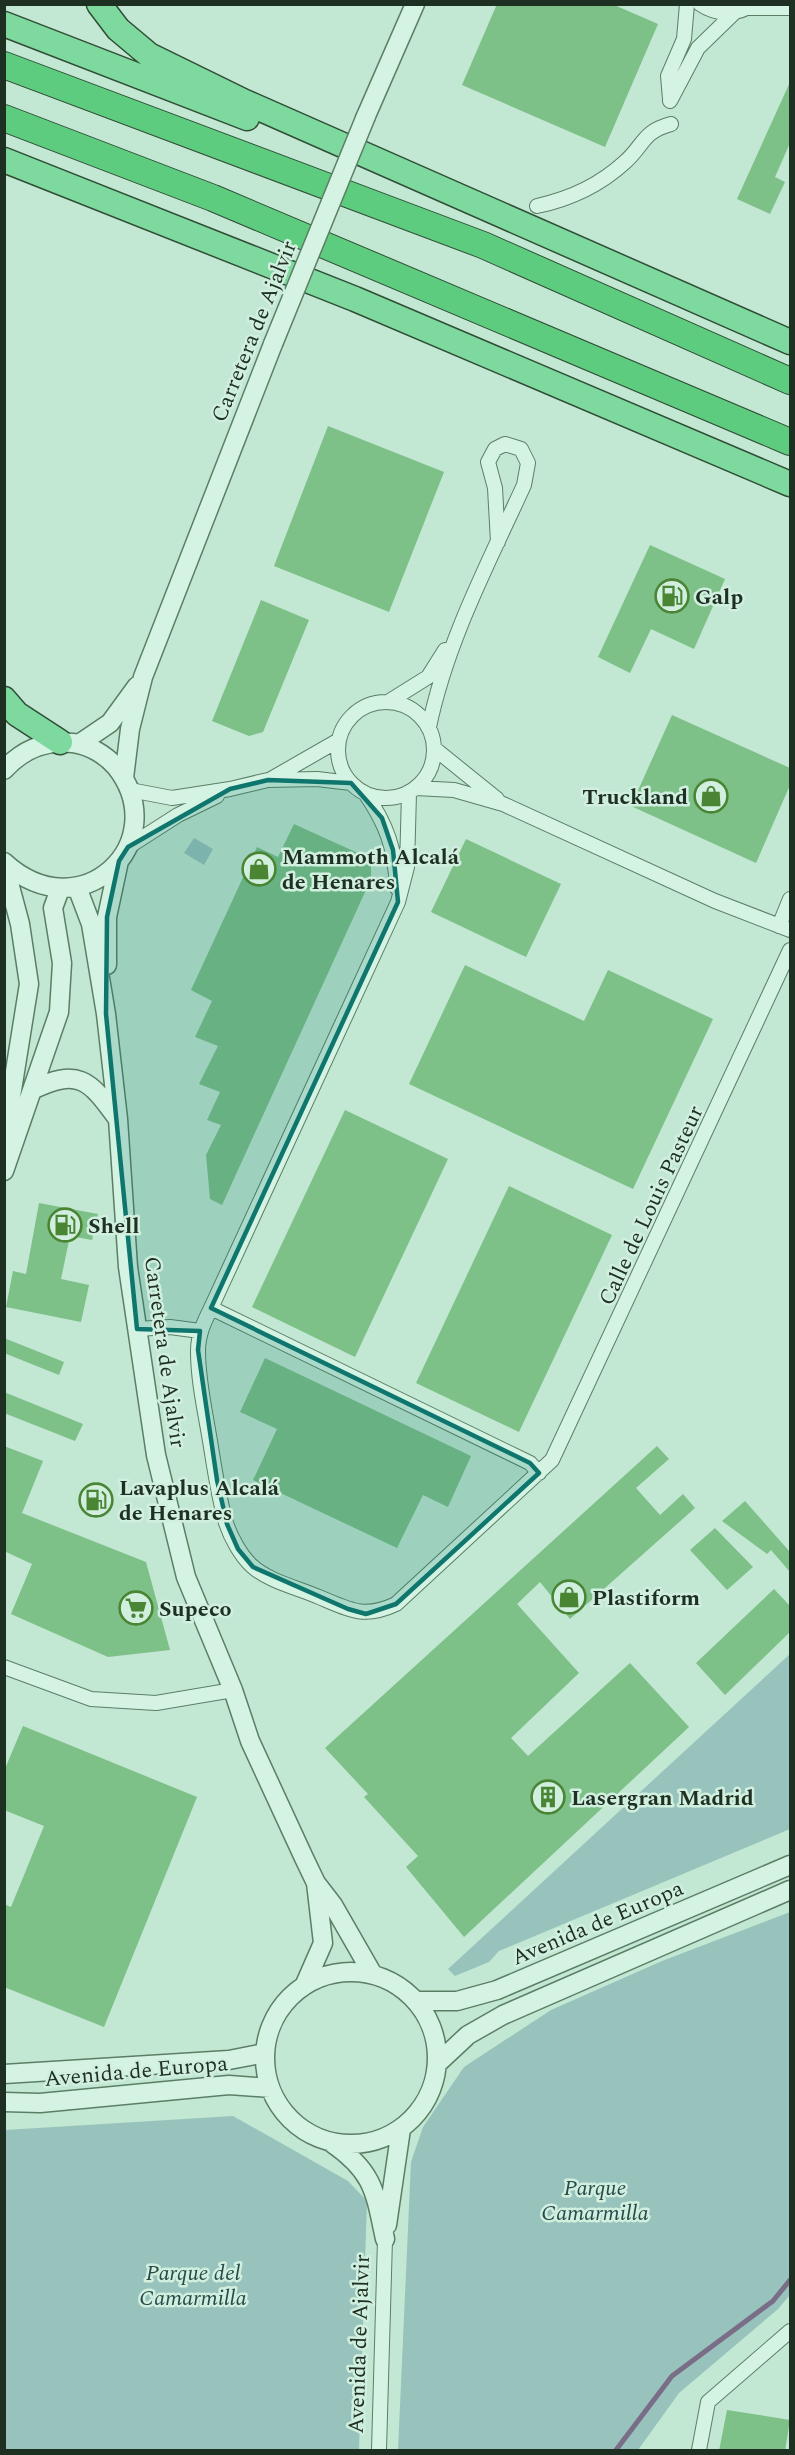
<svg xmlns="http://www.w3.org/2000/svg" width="795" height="2455" viewBox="0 0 795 2455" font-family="Spectral,serif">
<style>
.green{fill:#98c3bd}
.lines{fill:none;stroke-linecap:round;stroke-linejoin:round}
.stream{stroke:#7a6d87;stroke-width:5}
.building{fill:#7dc088}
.minor-casing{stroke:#5c7e65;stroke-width:16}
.tertiary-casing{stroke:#5c7e65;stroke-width:21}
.trunk-casing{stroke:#304d36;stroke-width:27}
.motorway-casing{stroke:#304d36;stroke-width:28}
.minor{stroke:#d4f3e2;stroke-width:14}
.tertiary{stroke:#d4f3e2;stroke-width:18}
.trunk{stroke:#7ed99e;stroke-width:24}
.motorway{stroke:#5ecc7f;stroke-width:26}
.tertiary-bridge-casing{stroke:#5c7e65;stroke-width:21;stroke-linecap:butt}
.tertiary-bridge{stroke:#d4f3e2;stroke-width:18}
.marked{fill:#0f766e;fill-opacity:0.2;stroke:#0f766e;stroke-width:4.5;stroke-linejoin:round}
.labels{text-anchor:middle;stroke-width:5;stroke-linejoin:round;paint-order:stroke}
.street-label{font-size:22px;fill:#1e3022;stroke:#d1efdf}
.poi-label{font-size:22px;font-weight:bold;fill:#1e3022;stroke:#d1efdf;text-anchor:start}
.park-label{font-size:22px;font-style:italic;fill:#274a4a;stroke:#d1efdf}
</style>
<rect width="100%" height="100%" fill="#c2e7d3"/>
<path class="green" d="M194,838L213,849L204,865L184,853Z
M790,1654V1829L499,1951L489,1962L455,1976L448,1969Z
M790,1912V2295L778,2309L679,2393L638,2450H398L411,2162L423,2127L464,2067L551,2010L662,1961Z
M233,2116L348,2181L367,2201L359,2450H5V2130Z"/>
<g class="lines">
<path class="stream" d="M616,2450L672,2376L773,2301L790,2280"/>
</g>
<path class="building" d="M497,4H612L658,24L605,147L462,85Z
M790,82V143L775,177L785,182L770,214L737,199Z
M328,426L444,472L389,612L274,566Z
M650,545L725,579L694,649L651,629L630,673L598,657Z
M261,600L309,620L263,732L249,736L212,721Z
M672,715L790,768V785L756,863L631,806Z
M294,824L371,859V879L222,1205L210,1199L206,1155L221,1125L207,1120L220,1092L199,1084L218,1046L195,1037L212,1001L191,990L257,847L278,857Z
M466,839L561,884L526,957L431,912Z
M465,965L584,1021L608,970L713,1019L633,1189L409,1084Z
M345,1110L448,1159L355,1357L252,1307Z
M509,1186L612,1235L519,1432L416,1383Z
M39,1203L98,1214L92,1240L70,1236L61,1279L89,1285L81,1322L6,1307L13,1271L26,1274Z
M4,1338L64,1362L59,1375L4,1353Z
M265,1358L471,1456L448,1507L423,1495L397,1548L253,1480L277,1429L240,1412Z
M4,1392L83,1424L75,1441L4,1413Z
M4,1446L43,1461L22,1513L146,1562L170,1650L108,1657L11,1614L32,1564L4,1551Z
M657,1446L669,1459L636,1488L660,1515L683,1494L695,1508L570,1619L540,1582L517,1604L579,1673L511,1738L528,1756L630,1663L689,1727L464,1937L406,1867L418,1856L364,1797L368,1794L325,1748Z
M745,1501L790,1552V1572L771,1550L767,1554L722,1521Z
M715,1528L753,1567L727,1590L690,1550Z
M774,1589L790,1606V1632L725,1695L696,1663Z
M23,1726L197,1797L104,2027L4,1987V1904L11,1907L44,1826L4,1810V1771Z
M727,2410L790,2420L785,2451H719Z"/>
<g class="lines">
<defs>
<path id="minor" d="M700,4C716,15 737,16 753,4
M749,8H790
M670,99L668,76L684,39L687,4
M670,101L698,48L734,13
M537,206C570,199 600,185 625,162C645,144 642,132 671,124
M388,702L428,677L445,650
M338 750a48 48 0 1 1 96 0a48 48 0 1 1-96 0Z
M429,727C447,641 488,564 524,485L528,463L521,449L505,444L495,449L488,462L495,488L498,542
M435,749L497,799
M271,779L339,740
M416,788L454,790L503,804L715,901L790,930
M130,790L172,798L230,789L268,780L317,779L351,783
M365,793C387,825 395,848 397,888
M409,793L407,867L398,902L211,1308C204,1322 198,1335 198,1351C198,1383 206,1415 211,1447C215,1472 219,1499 226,1523C231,1538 241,1556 252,1566C268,1581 298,1588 319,1597C350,1610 364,1619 396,1604L552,1460L790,950
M128,847L178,815L217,796
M779,926L790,899
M211,1308L530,1463L539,1473
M137,1329L170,1327L200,1331
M4,1667L91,1699L156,1703L233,1690
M379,2450L385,2239
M699,2450L708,2402L790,2331"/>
<path id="tertiary" d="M366,116L415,4
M79,744L110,723L137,686
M4,770C23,749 45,740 73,743C89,745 106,755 116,767C175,842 81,933 4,862
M124,778L130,729L143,677L273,344
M4,864L20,924L29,984L4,1140
M77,887L91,924L106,1014L118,1119L128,1267L156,1455L186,1577L233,1690L250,1741L304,1858L316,1883L333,1905L372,1973
M107,965V917L119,861
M32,1090C78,1068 89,1079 117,1118
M4,1171L59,1012L62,963L53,908L60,889
M265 2058a86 86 0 1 1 172 0a86 86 0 1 1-172 0Z
M305,1984L323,1943L316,1883
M416,2001H457L497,1990L790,1865
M438,2063L468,2035L503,2015L790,1890
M4,2074L229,2060L265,2053
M4,2102L40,2103L229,2085L270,2088
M332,2143C374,2172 375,2192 385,2239
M387,2225L401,2129"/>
<path id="trunk" d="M99,4L118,29L149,55L245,102L790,342
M4,24L247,118
M4,160L355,299L790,484
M4,699L17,714L60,742"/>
<path id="motorway" d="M4,65L483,245L790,381
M4,118L213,198L790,442"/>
</defs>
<use href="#minor" class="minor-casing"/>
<use href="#tertiary" class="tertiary-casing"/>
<use href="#trunk" class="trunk-casing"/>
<use href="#motorway" class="motorway-casing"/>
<use href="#minor" class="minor"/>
<use href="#tertiary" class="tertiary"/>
<use href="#trunk" class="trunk"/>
<use href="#motorway" class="motorway"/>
<defs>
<path id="tertiary-bridge" d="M273,344L366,116"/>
</defs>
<use href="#tertiary-bridge" class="tertiary-bridge-casing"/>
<use href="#tertiary-bridge" class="tertiary-bridge"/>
</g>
<path class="marked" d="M268,780L351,783L382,818L393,850L398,902L211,1308L530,1463L539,1473L396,1604L366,1614L348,1609L253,1567L238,1549L227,1524L217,1480L198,1350L200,1331L137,1329L106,1014L107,917L119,861L128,847L230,789Z"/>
<defs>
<symbol id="fuel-ring" viewBox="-11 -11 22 22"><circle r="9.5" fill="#d1efdf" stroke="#4a8534" stroke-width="1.5"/><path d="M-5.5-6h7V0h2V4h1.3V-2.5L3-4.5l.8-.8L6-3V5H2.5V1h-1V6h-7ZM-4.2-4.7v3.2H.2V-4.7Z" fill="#4a8534"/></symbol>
<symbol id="shop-ring" viewBox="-11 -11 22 22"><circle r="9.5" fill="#d1efdf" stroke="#4a8534" stroke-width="1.5"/><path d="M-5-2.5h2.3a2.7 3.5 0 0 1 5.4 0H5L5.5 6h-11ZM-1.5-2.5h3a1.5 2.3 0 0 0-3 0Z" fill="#4a8534"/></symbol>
<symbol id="supermarket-ring" viewBox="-11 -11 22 22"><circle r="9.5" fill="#d1efdf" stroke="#4a8534" stroke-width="1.5"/><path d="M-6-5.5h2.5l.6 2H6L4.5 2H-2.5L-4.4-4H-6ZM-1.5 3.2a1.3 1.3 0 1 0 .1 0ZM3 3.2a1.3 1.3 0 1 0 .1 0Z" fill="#4a8534"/></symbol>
<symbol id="building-ring" viewBox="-11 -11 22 22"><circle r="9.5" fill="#d1efdf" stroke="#4a8534" stroke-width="1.5"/><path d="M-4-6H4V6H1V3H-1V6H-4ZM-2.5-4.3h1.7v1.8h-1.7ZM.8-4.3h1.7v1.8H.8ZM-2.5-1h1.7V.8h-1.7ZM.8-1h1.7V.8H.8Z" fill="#4a8534"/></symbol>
</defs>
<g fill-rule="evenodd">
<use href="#fuel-ring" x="653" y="577" width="38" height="38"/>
<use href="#shop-ring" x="692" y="777" width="38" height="38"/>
<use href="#shop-ring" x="240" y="850" width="38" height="38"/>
<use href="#fuel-ring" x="46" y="1206" width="38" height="38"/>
<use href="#fuel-ring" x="77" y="1481" width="38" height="38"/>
<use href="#shop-ring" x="550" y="1578" width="38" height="38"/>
<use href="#supermarket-ring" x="117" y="1589" width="38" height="38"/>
<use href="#building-ring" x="529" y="1778" width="38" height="38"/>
</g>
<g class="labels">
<g class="street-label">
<text transform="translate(253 331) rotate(-68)" y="8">Carretera de Ajalvir</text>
<text transform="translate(650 1205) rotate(-65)" y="8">Calle de Louis Pasteur</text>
<text transform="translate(166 1352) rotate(82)" y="8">Carretera de Ajalvir</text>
<text transform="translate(597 1922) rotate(-23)" y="8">Avenida de Europa</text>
<text transform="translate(136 2070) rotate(-5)" y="8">Avenida de Europa</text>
<text transform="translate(358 2344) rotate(-88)" y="8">Avenida de Ajalvir</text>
</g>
<g class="poi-label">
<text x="695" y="604">Galp</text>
<text x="688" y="804" text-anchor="end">Truckland</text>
<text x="282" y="864">Mammoth Alcalá<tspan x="282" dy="25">de Henares</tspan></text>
<text x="88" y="1233">Shell</text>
<text x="119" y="1495">Lavaplus Alcalá<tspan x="119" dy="25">de Henares</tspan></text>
<text x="592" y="1605">Plastiform</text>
<text x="159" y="1616">Supeco</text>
<text x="571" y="1805">Lasergran Madrid</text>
</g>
<g class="park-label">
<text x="595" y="2195">Parque<tspan x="595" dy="25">Camarmilla</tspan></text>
<text x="193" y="2280">Parque del<tspan x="193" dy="25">Camarmilla</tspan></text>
</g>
</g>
<rect width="795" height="2455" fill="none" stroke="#1e3022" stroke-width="12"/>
</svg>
